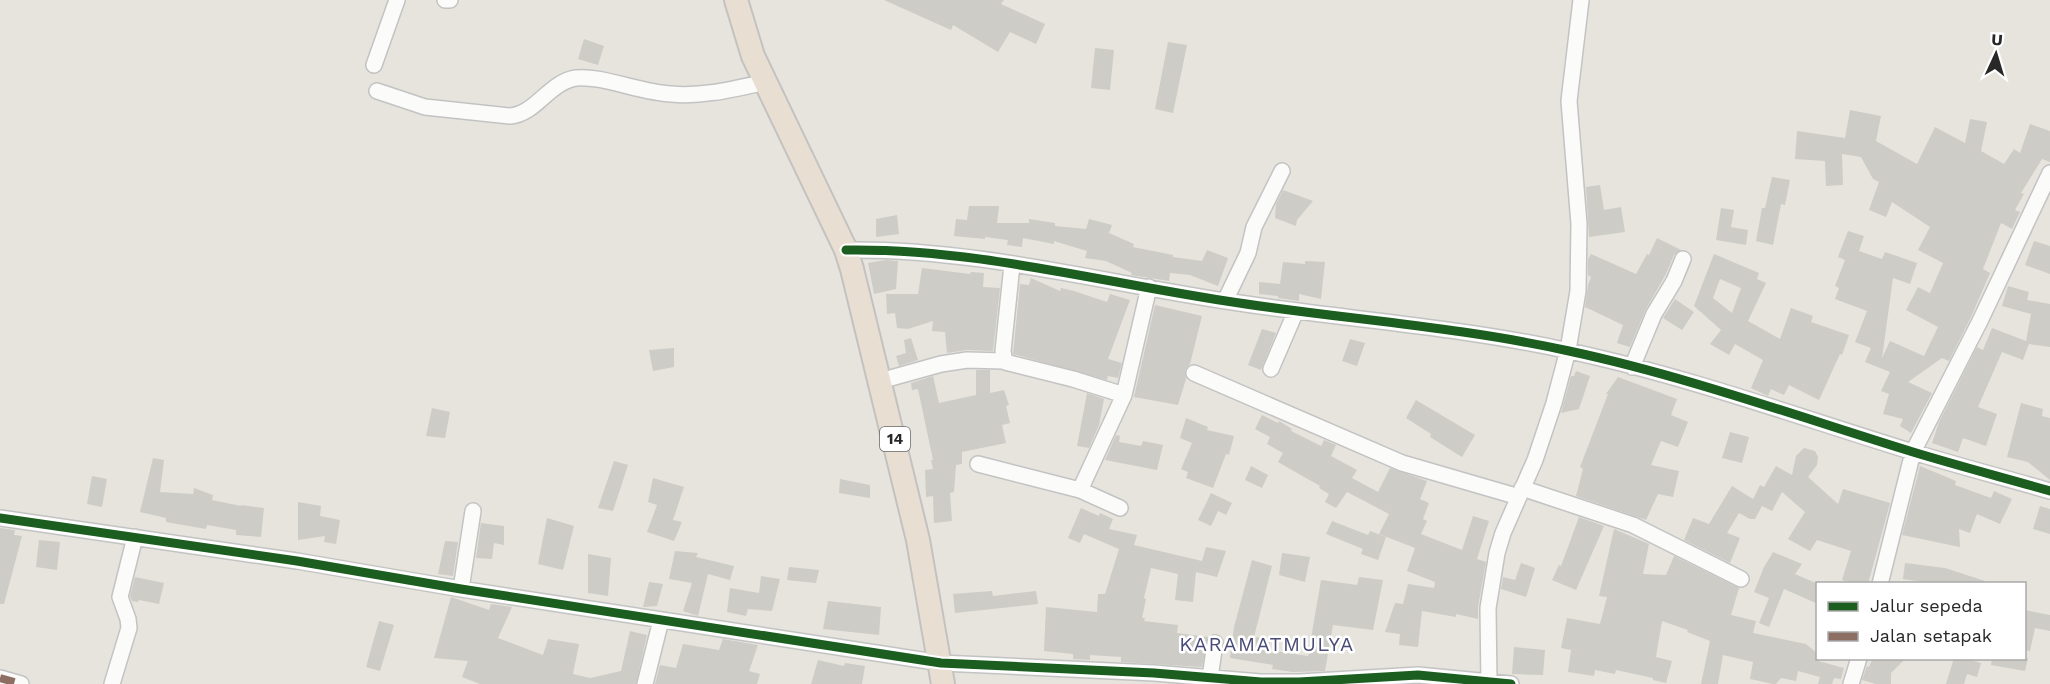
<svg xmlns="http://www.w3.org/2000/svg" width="2050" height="684" viewBox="0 0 2050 684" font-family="'Work Sans',sans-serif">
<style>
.building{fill:#cdccc6;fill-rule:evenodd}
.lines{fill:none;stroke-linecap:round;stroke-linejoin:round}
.minor-casing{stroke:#c3c3c3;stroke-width:18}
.highway-casing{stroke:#c3c2c0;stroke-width:26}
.minor{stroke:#fbfbfa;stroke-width:15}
.highway{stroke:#e8dfd2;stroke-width:22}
.quiet{stroke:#8d6e63;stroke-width:8;stroke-dasharray:15 8;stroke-linecap:butt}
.cycleway-casing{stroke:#fff;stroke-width:13}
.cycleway{stroke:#1b5e20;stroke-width:9}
.labels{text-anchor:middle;stroke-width:5;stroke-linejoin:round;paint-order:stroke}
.shield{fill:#fff;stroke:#686868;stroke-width:1.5}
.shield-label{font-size:15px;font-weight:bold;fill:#282828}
.quarter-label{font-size:20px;letter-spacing:1.5px;fill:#484a78;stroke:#fff}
</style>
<rect width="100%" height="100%" fill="#e6e4dd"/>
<path class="building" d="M884,0H1004L1001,4L1045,24L1036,44L1010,32L998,52L953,25L951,30Z
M584,39L604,46L598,65L578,59Z
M1168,42L1187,45L1173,113L1155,109Z
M1095,48L1114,50L1110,90L1091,88Z
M1850,110L1881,116L1876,141L1917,164L1935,127L1965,143L1970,119L1987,122L1981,151L2004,164L2014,149L2020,153L2030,124L2050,131V162L2042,159L2021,193L2024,194L2015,210L2020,212L2012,229L2001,223L1983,269L1990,273L1971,317L1949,361L1942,358L1908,382L1932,393L1911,433L1900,426L1903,419L1883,414L1889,394L1881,391L1890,372L1865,362L1871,348L1855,342L1867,311L1835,299L1839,288L1835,286L1845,260L1838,257L1848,231L1864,236L1859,251L1882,259L1885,252L1917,263L1910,284L1893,278L1882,358L1890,341L1924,356L1938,327L1906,310L1918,287L1930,293L1943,263L1918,250L1930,227L1892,202L1886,217L1869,210L1879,182L1873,179L1861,157L1842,154L1843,185L1826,186L1825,161L1795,159L1797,131L1845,138Z
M1772,177L1790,180L1785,205L1781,204L1773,245L1756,241L1762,208H1765Z
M1600,185L1604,210L1621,207L1625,232L1589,237L1586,187Z
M1283,190L1313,201L1297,220L1296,226L1275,218L1276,204Z
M969,206H999L997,223H1029V219L1055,223V226L1086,229L1089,219L1112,225L1109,233L1134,244L1133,247L1173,255V257L1202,261L1207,250L1228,258L1218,286L1190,275L1170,273L1169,281L1131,275L1132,273L1106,261L1085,258L1087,251L1054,241V244L1023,238L1022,247L1007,245L1008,240L985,237V239L954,236L956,219L967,220Z
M1721,208L1734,210L1731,227L1748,230L1746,245L1716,240Z
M897,215L899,234L876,237V219Z
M1657,238L1681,250L1674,255L1666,274L1646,309L1630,347L1617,343L1623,325L1585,307L1588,285L1591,277L1588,275V259L1591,254L1636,274L1647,254L1649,255Z
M2034,241L2050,246V274L2025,265Z
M1714,254L1759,273L1757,279L1766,283L1748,321L1780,339L1791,308L1813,316L1811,322L1849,335L1842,355L1840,354L1819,400L1789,385L1784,395L1771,389L1768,396L1751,388L1763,360L1735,344L1729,355L1710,344L1721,330L1694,306ZM1720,279L1741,288L1732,313L1713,298Z
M886,260L898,261L896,289L874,294L868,263Z
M1305,261L1325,262L1321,299L1299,294V301L1278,298V296L1259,294V282L1280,284L1283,262L1305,264Z
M922,268L970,274L971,272L984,273L983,287L1000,288L993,351L967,350L947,353L945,332L932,331L933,321L908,329L897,328L895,313L887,314L886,294H918Z
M1031,278L1060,291L1061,288L1074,291L1107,302L1110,294L1130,300L1108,359L1122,363L1118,378L1108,376L1107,380L1013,354L1020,284L1029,285Z
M2008,286L2029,292L2027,300L2050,304V347L2029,344L2023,360L2002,352L1978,407L1997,414L1986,446L1963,438L1958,452L1932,443L1939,422L1977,347L1983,350L1992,328L2026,341L2031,314L2002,306Z
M1675,299L1694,312L1682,330L1663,318Z
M1155,305L1202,316L1190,364L1185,370L1186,379L1178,405L1134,397Z
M1262,329L1276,333L1261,370L1248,365Z
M911,338L918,360L899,366L896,356L906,353L904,340Z
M1350,339L1365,343L1357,366L1342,361Z
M674,348V367L653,371L649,350Z
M976,370H990V393L1004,390L1009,405L1006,406L1010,423L1002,425L1006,443L962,452V464L956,465L954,492L950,493L952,521L934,523L933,496L926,497L925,470L933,469L931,460H933L918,389L912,390L911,383L933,376L939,403L976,395Z
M1576,371L1590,376L1579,409L1561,413L1571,376H1574Z
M1618,377L1677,399L1671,415L1688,422L1678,447L1661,441L1651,465L1679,471L1673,497L1658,494L1646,520L1576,496L1583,469L1580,467L1608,394H1606Z
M1087,393L1104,399L1099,425L1089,448L1077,446Z
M1416,400L1475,435L1462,457L1430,437L1431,434L1406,418Z
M2021,403L2043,409L2042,416L2050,418V480L2028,462L2007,457Z
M432,408L450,412L445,438L426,436Z
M1262,415L1278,423L1279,421L1292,429L1291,431L1321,446L1324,440L1336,445L1331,456L1357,470L1352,478L1378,492L1390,468L1427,481L1420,499L1429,503L1423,519L1427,521L1421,534L1462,550L1473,516L1489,521L1477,559L1486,562L1478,607V619L1456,614V617L1422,611L1418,647L1399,645L1400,634L1385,632L1395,603L1403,604L1408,584L1434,588L1435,582L1407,571L1415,548L1379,534L1389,514L1347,492L1336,508L1325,502L1329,494L1319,488L1320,486L1278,462L1283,453L1267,444L1270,437L1255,429Z
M1186,418L1208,427L1207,430L1234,436L1229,455L1226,454L1213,488L1186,478L1188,472L1181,469L1192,443L1180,438Z
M1730,432L1749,437L1742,463L1722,458Z
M1116,435L1120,436L1119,442L1141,446L1143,441L1163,445L1157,470L1105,460Z
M1804,448L1815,451L1818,457L1817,465L1808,477L1838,504L1843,489L1890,503L1868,584H1854L1842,580L1851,551L1817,540L1810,551L1788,539L1805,512L1782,492L1772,511L1762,506L1755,519H1750L1739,513L1727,533L1740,538L1730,563L1684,540L1693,518L1709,524L1732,486L1753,499L1760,485L1764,487L1776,466L1792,475L1796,456Z
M153,458L164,460L160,492L193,494L194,488L213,495L212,500L241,506V505L264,508L261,537L236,535V530L207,525L206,529L166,522V518L140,512Z
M614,461L628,465L613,511L598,508Z
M1251,466L1268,475L1262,488L1245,480Z
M1920,466L1956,481L1955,485L1991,498L1994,491L2012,499L2000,524L1977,514L1970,533L1959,529L1960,547L1902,535Z
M92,476L107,479L102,507L87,504Z
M653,478L684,487L673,520L682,522L674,541L647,532L657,505L648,502Z
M840,479L870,485V498L839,493Z
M1211,493L1232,503L1226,515L1218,511L1211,526L1198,520Z
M298,502L321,506L320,516L340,520L336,544L324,542L325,536L298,540Z
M2040,506L2050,509V534L2033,529Z
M1081,508L1099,516L1100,513L1113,519L1109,529L1137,535L1134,545L1202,561L1206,547L1226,551L1217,577L1196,572L1193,602L1175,600L1178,574L1151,568L1144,598L1146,599L1142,618H1145L1144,621L1178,625L1177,633L1208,637L1202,667L1121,662V657L1090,655V660L1073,659V654L1044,651L1046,607L1097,612L1098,594H1105L1119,549L1084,534L1080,543L1068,538Z
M1579,517L1604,526L1576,590L1552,580L1559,565L1561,566Z
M547,518L574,526L563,570L538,564Z
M1332,521L1368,535L1370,531L1386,537L1378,560L1361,554L1363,549L1326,534Z
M481,523L504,526V545L494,543L492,559L476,558Z
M0,528L15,530L14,535L22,536L4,604H0Z
M1614,529L1649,544L1643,574L1666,575L1674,556L1739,588L1731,615L1756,621L1753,633L1806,644L1818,654V661L1844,668L1841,679L1834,678L1832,684H1818L1820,677L1798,671L1796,681L1781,678L1776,684H1773L1750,679L1753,662L1723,655L1718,684H1701L1710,641L1687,632L1688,630L1662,621L1656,657L1672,661L1666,683L1653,680V678L1616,670L1615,674L1595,670L1594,676L1568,672L1571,650L1561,648L1567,618L1600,624L1607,597L1599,596Z
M39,540L60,542L57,570L36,567Z
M445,541L458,542L453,576L438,574Z
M675,551L698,553L696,557L734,566L730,580L708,574L698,616L683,611L692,583L669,579Z
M1773,552L1802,564L1795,574L1818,584V604L1784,589L1769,627L1759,623L1769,598L1754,592L1764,567Z
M1282,553L1310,557L1305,582L1279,575Z
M588,554L611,558L608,596L588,593Z
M1252,560L1272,566L1254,637L1270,639L1269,650L1308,656L1321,580L1357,585L1359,577L1383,580L1373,630L1333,625L1325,671L1293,672L1272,669L1273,665L1230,658L1234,627Z
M1521,563L1535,568L1526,597L1501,589L1503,577L1515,580Z
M1905,563L1945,568L1985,581V584H1937L1903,579Z
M789,567L819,570L816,583L787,580Z
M761,576L780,579L772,611L748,609L746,616L727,612L730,588L759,593Z
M135,577L164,583L159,604L139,600L138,602L132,601L130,596Z
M649,582L663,584L657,606L643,607Z
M992,591L993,596L1036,591L1038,604L955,613L953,594Z
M451,597L489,610L491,604L512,607L498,638L543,655L548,639L579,644L573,674L590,678L621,671L630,631L647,635L636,684H480L462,677L468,661L434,658Z
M828,601L881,607L879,635L823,629Z
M2025,610L2050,615V631L2035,628L2030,651L2025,650Z
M379,621L394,625L380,671L366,667Z
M723,639L758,645L749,671L760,674L757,684H655L660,665L676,668L683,644L719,650Z
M1514,647L1545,650L1543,675L1512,674Z
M1873,658H1906L1891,673V684H1876L1862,680L1867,666L1869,667Z
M1954,658H1965L1981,663L1977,677L1967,674L1964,684H1946Z
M1992,658H2028L2025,671L1991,665Z
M818,660L844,666L845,663L865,666L862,684H811Z"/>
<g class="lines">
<defs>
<path id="minor" d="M445,0H450
M374,65L397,0
M377,91L425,107L510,116C536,114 549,82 576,78C601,75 642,93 671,94C703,97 734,89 766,82
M846,250C974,248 1100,282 1226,301C1340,319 1456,326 1569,351C1686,376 1799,417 1913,452C1959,466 2005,478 2050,491
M1012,265L1003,351L1005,362L1073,379L1124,395
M1225,301L1248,253L1254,227L1282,171
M1632,367L1654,314L1674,281L1683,259
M1271,369L1296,311
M1194,373L1402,463L1519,497
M880,381L941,364L967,360L1004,361
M978,464L1080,490L1120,508
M1522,488L1633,525L1741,579
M1080,490L1124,395L1149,287
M0,518L297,561L461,589L941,663L1154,673L1261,682H1299L1418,675L1511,684
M1880,584L1913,452L1980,321L2050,173
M461,589L473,511
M0,678L21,684
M1210,678L1215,643
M112,684L129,628L128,619L120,597L135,537
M645,684L661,620
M1489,684L1488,608L1497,553L1503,533L1535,460L1554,403L1568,350L1578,291L1579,224L1569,101L1581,0
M1851,684L1859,658"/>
<path id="highway" d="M736,0L753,56L846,250L852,269L918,540L943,684"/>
</defs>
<use href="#minor" class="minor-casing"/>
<use href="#highway" class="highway-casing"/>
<use href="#minor" class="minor"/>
<use href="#highway" class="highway"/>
<path class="quiet" d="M0,678L21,684"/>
<defs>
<path id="cycleway" d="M846,250C974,248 1100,282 1226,301C1340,319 1456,326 1569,351C1686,376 1799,417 1913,452C1959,466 2005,478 2050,491
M0,518L297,561L461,589L941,663L1154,673L1261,682H1299L1418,675L1511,684"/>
</defs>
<use href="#cycleway" class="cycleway-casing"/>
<use href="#cycleway" class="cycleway"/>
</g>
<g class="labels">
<rect class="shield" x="880" y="427" width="30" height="24" rx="4.5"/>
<g class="shield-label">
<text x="895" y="444">14</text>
</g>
<g class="quarter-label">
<text x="1267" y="651">KARAMATMULYA</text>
</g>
</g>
<rect x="1816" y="582" width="210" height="78" fill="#ffffff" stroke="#a9a9a9" stroke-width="1.5"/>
<rect x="1828" y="602" width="30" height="9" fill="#1b5e20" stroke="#a9a9a9" stroke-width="1.5"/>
<text x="1870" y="612" font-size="18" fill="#282828">Jalur sepeda</text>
<rect x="1828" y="632" width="30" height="9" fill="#8d6e63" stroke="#a9a9a9" stroke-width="1.5"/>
<text x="1870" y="642" font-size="18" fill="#282828">Jalan setapak</text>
<g transform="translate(1996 54) rotate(4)" stroke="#ffffff" stroke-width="4.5" paint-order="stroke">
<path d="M0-4.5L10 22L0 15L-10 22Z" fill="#282828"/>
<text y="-9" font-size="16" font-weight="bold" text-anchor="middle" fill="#282828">U</text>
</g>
</svg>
